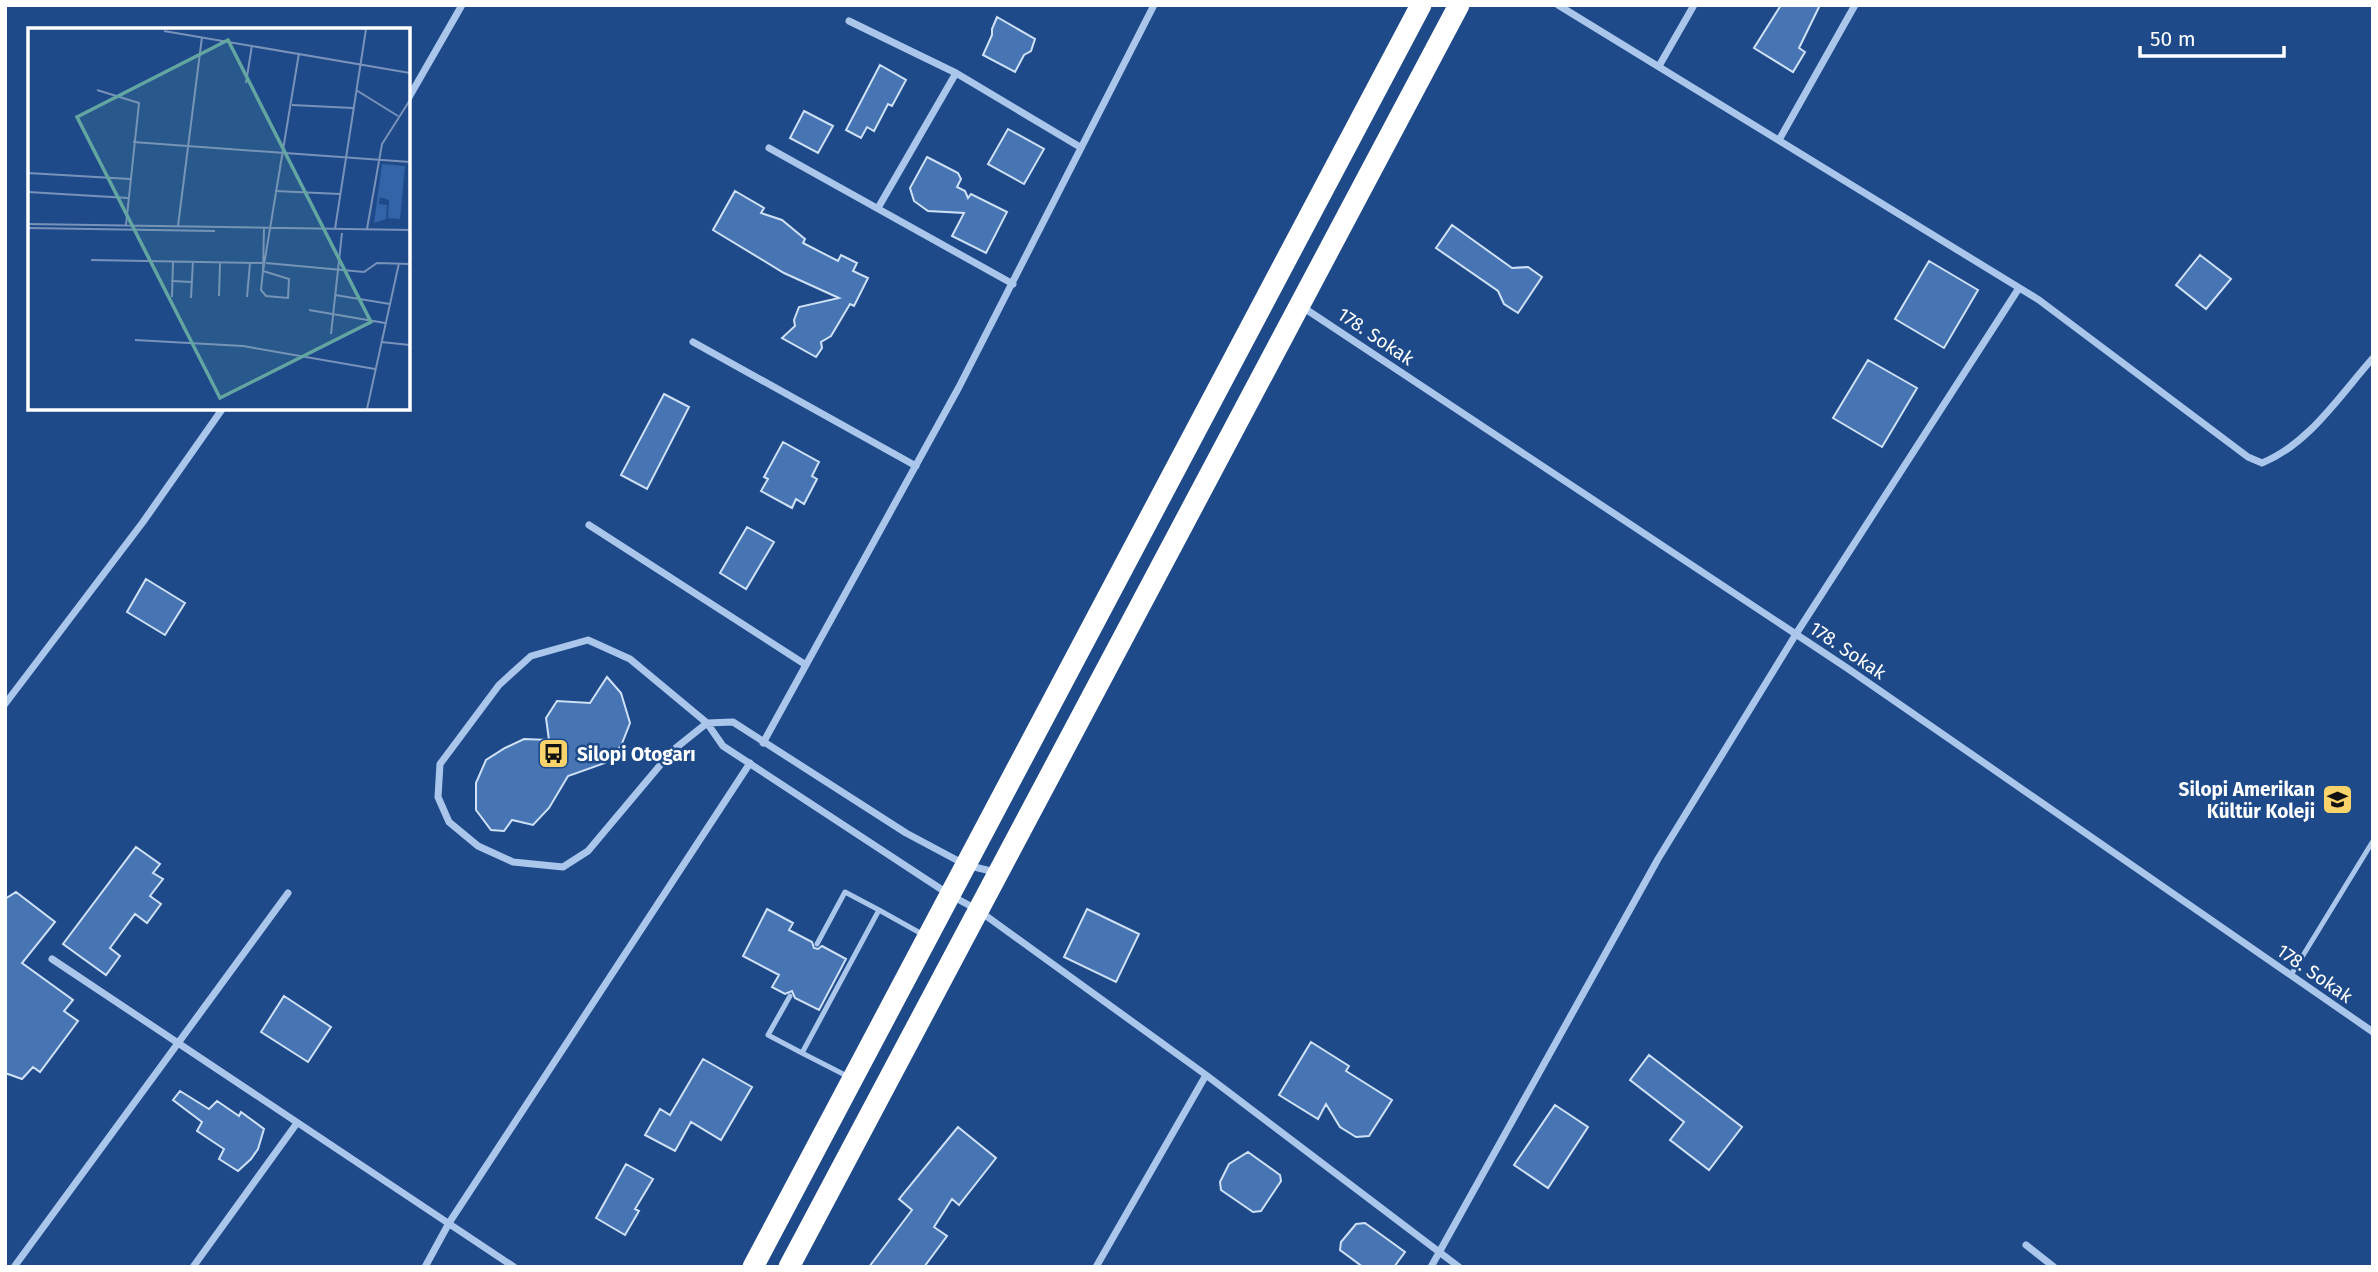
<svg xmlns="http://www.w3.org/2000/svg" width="2378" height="1272" viewBox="0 0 2378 1272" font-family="'Fira Sans',sans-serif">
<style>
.building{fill:#4774b2;stroke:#cfe1f8;stroke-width:2}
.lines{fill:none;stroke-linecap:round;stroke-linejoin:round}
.lane{stroke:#aac6eb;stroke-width:5}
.street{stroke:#aac6eb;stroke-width:7}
.highway{stroke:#fff;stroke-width:21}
.labels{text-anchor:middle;stroke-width:5;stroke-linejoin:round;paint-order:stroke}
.street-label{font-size:19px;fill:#fff;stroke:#1f4a8a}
.poi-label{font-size:19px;font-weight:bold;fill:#fff;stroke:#1f4a8a;text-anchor:start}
.inset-road{fill:none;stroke:#7992b9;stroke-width:2}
.view{fill:#63a6a1;fill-opacity:0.15;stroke:#63a6a1;stroke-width:3.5}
.inset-edge{fill:none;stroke:#fff;stroke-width:3.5}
</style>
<rect width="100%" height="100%" fill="#1f4a8a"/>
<path class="building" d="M1781,5H1820L1799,48L1805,52L1793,72L1754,48Z
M997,17L1035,39L1031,51L1024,55L1015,72L983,55L992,35V29Z
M880,65L906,80L892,106L888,104L874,131L867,127L861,138L846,130Z
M804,111L833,126L818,153L790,138Z
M1008,129L1044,149L1024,184L988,164Z
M927,157L958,173L961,179L957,187L965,191L968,198L971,194L1007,212L986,253L952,236L964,213L928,211L914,201L910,188Z
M735,191L764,208L761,213L782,220L805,239L803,243L838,261L841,255L857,263L853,271L868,278L854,306L850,304L831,336L821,342L822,348L816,357L782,338L795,326L794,320L799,307L839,298L784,273L713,230Z
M1452,225L1512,268L1528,267L1542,277L1518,313L1504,304L1498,291L1436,248Z
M2200,255L2231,279L2206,309L2176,285Z
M1929,261L1978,290L1944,348L1895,319Z
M1868,360L1917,388L1882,447L1833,418Z
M664,394L689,407L647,489L621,475Z
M783,442L819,462L812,476L817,479L804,504L796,499L792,508L761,491L768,479L764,477Z
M747,527L774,542L746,589L720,573Z
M146,579L185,603L165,635L127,612Z
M607,677L621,693L630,723L621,746L605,763L568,776L549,808L533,825L512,820L504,831L491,830L476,810V783L486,760L505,748L524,739L549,740L546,718L557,701L590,703Z
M136,847L160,864L153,873L163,879L150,896L161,904L147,923L135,914L110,948L120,956L106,975L63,944Z
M16,892L55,922L22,963L73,1000L64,1011L78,1021L40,1072L33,1067L22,1079L5,1073V899Z
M767,909L793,923L789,930L812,942L814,948L818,949L822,946L846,959L819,1010L795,998L792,991L785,994L772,987L779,975L743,956Z
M1087,909L1139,934L1116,982L1064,957Z
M284,996L331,1027L308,1062L261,1032Z
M1311,1042L1349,1066L1346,1071L1392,1100L1369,1136L1356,1137L1340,1127L1326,1104L1318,1119L1279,1095Z
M1649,1055L1742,1127L1709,1170L1670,1140L1684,1122L1630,1080Z
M703,1059L752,1087L721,1140L691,1122L675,1151L645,1135L660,1109L670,1115Z
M180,1091L209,1109L217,1101L239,1116L241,1112L264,1129L258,1149L251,1159L238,1171L219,1159L224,1149L197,1131L202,1122L173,1100Z
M1555,1105L1588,1127L1548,1188L1514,1165Z
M958,1127L996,1158L959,1205L952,1199L934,1227L947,1236L924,1267H869L912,1210L899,1199Z
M1248,1152L1280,1175L1281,1181L1261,1211L1253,1212L1221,1190L1220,1182L1229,1164Z
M626,1164L653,1179L635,1209L639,1211L625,1235L596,1218Z
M1365,1223L1405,1252L1394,1267H1363L1340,1250L1341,1242L1356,1224Z"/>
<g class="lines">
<path class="lane" d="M817,944L845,892L879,910
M2291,975L2373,841
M790,996L768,1035L802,1053
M849,1077L802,1053L879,910L922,934"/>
<path class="street" d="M1558,5L2039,300L2248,457L2262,463C2309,444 2340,395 2373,358
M849,21L956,73L1080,147
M1659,66L1694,5
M408,99L462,5
M1779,140L1855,5
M769,148L1013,284
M878,208L956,73
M1301,306L1847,668L2373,1032
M693,342L916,466
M589,525L806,665
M588,640L630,659L707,723L672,751L588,851L563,867L513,862L478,846L449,822L438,797L440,764L499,685L531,656Z
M5,704L143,522L223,408
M707,723L723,746L950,895L978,910L1206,1075L1459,1267
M707,723L733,722L906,833L966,865L995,872
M763,743L959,387L1154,5
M52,959L514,1267
M2026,1245L2054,1267
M14,1267L288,893
M193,1267L297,1123
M425,1267L449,1223L750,763
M1096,1267L1206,1075
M1431,1267L1658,859L1796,634L2019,288"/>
<path class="highway" d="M753,1267L1421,5
M789,1267L1459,5"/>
</g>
<defs>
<symbol id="bus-square" viewBox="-11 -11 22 22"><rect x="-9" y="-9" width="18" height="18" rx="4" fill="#fad46a" stroke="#1f4a8a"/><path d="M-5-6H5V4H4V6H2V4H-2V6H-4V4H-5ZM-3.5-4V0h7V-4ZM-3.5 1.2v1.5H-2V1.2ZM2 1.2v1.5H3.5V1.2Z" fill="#111"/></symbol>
<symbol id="school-square" viewBox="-11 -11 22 22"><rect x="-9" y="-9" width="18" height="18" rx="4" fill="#fad46a" stroke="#1f4a8a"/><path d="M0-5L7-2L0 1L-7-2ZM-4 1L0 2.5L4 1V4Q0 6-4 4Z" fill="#111"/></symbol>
</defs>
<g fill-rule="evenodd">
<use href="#bus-square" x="536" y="736" width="35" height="35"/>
<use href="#school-square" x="2320" y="782" width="35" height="35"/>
</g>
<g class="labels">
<g class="street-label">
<text transform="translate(1376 336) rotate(34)" y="7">178. Sokak</text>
<text transform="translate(1848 650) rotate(34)" y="7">178. Sokak</text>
<text transform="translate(2315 973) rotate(35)" y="7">178. Sokak</text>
</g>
<g class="poi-label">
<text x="577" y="761">Silopi Otogarı</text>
<text x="2315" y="796" text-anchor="end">Silopi Amerikan<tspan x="2315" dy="22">Kültür Koleji</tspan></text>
</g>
</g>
<g transform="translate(28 28)">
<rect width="382" height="382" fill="#1f4a8a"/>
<path d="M354,136L377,138L372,191L360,190L361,172L352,169L351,176L359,177L358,191L346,195Z" fill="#3264a7"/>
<path class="inset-road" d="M136,3L382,45M218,55L224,17M69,62L111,75L98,197M328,62L370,88M264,77L325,80M105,114L382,134M0,145L102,151M247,163L312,166M0,164L100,170M0,196L382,202M150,198L174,9M0,200L187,203M307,201L338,1M339,201L354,116L382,72M63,232L234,235M238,235L336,244L349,235L382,236M235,243L271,25M235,243L261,251L260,270L238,268L233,262ZM235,243L236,200M143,253L164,254M307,267L362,276M191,268L192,235M144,269L145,234M219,269L222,235M163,270L165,233M281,282L357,295M303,306L314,205M107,312L215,318L347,341M353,314L382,317M339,381L371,235"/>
<path class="view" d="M200,12L343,294L192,370L49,89Z"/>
<rect width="382" height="382" class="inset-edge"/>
</g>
<rect width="2378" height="1272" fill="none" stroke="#ffffff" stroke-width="14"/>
<path d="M2140 46v10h144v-10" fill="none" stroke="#ffffff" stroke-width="3.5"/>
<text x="2150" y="46" font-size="21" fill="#ffffff" stroke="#1f4a8a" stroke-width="5" paint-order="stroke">50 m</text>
</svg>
